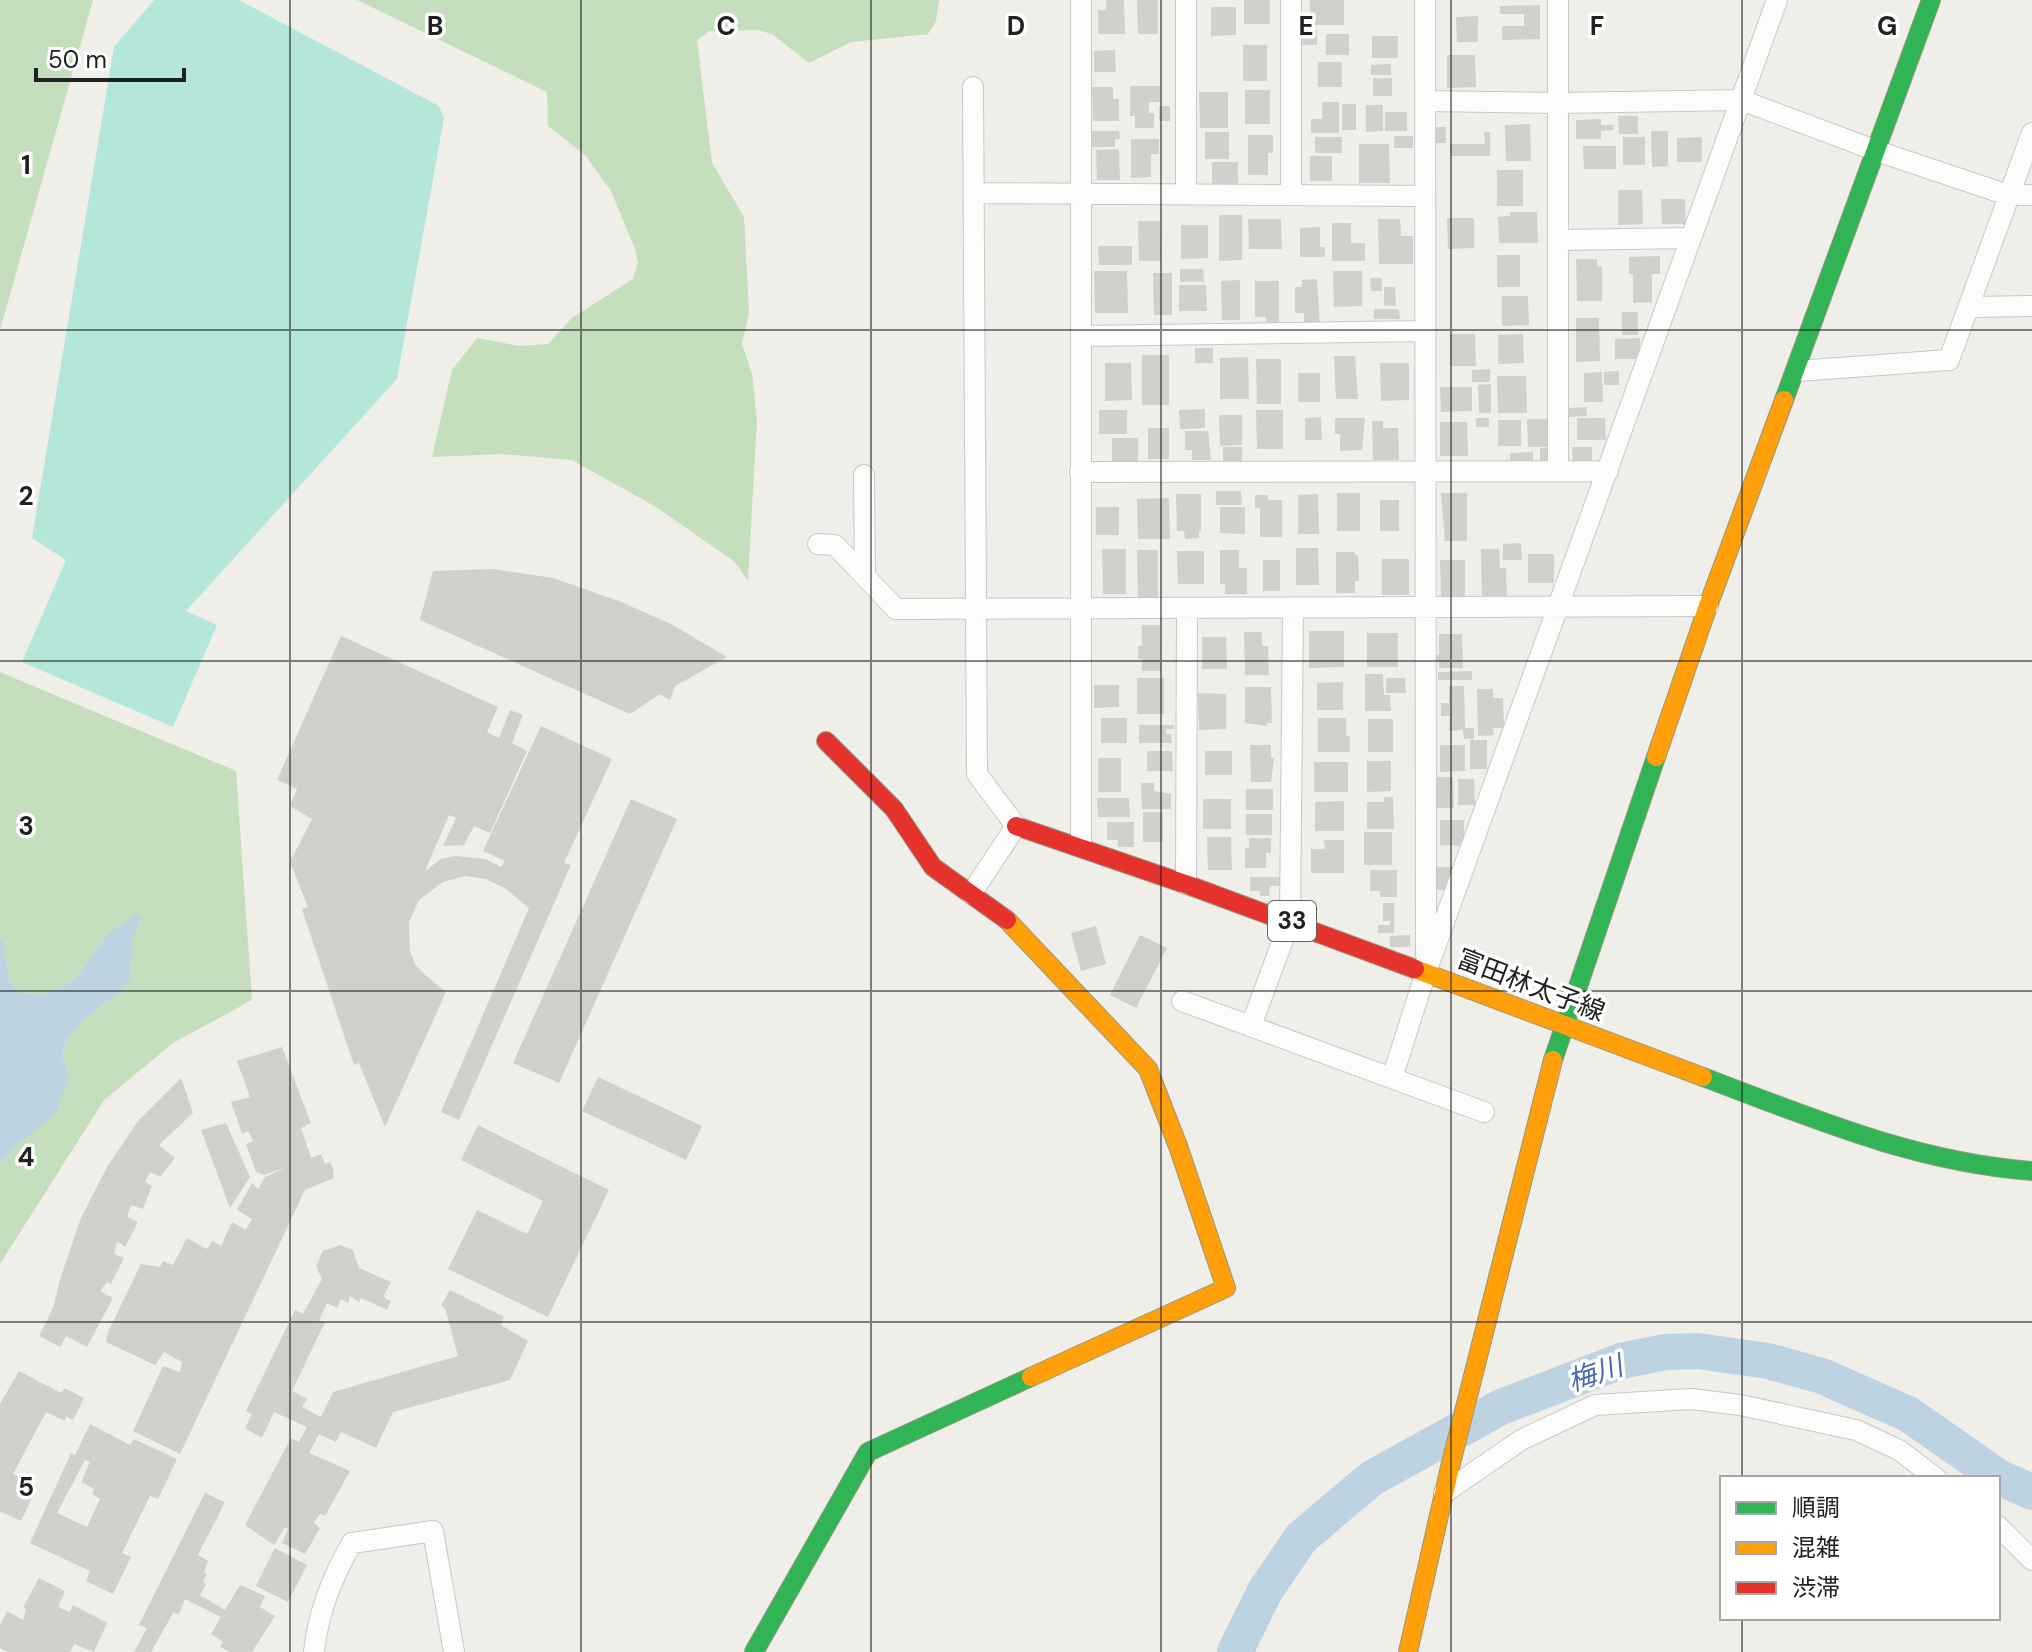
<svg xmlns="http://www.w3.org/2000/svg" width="2032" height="1652" viewBox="0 0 2032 1652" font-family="'DM Sans','Noto Sans JP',sans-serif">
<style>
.forest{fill:#c4debe}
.pitch{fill:#b4e7da}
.water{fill:#bdd3e2}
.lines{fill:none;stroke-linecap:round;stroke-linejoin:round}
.river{stroke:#bdd3e2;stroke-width:36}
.building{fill:#d1d0cc;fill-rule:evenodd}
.street-casing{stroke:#c8c8c5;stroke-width:22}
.fast-casing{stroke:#939a80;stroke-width:20}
.slow-casing{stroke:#939a80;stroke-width:20}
.jam-casing{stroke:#939a80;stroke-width:20}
.street{stroke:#fdfcfc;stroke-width:20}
.fast{stroke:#30b455;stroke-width:18}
.slow{stroke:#ff9f0a;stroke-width:18}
.jam{stroke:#e5322d;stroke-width:18}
.grid{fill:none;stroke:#212121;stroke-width:2;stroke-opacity:0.55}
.labels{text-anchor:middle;stroke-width:7;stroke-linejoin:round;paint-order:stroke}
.shield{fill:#fff;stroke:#646464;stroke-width:2}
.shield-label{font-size:24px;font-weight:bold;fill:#212121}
.street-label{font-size:26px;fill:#212121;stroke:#fff}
.water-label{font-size:28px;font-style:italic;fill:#496bb4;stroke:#fff}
.grid-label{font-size:26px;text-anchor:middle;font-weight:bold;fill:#212121;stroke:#fff;stroke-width:7;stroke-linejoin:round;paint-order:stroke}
</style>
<rect width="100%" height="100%" fill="#efeee9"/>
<path class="forest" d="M0,0H93L0,330Z
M357,0H939L936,21L928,34L851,42L809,63L772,34L757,30L710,31L697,40L712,163L744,217L749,313L742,344L752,374L757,420L748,581L735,562L656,507L572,460L502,454L432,457L452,370L477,338L519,346L548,344L572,318L633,279L638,263L635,249L611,191L585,155L548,126L547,92Z
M0,672L236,771L252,1000L173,1043L104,1100L0,1264V1163L69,1077L62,1055L67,1040L83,1020L120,992L129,980L132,938L143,918L106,936L79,974L68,984L41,995L21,993L10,983L3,941L0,938Z"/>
<path class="pitch" d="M154,0H239L439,106L444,118L397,379L186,611L217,625L173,727L22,662L66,560L32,538L114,47Z"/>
<path class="water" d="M136,914L143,917L132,939L130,980L120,992L83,1020L67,1040L62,1055L69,1077L56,1113L10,1151L0,1163V938L3,941L10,983L21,993L41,995L68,984L79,974L106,936Z"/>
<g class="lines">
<path class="river" d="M1235,1652L1265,1591L1301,1538L1372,1478L1501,1407L1621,1361L1665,1352L1698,1351L1768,1361L1822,1376L1908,1414L2000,1478L2032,1492"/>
</g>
<path class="building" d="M1106,0H1124L1125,34H1098V10H1106Z
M1137,0H1158V34H1138Z
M1244,0H1270V24H1244Z
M1310,0H1344V25H1310Z
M1540,5V39L1502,40V26H1524V14H1500V6Z
M1211,7H1236V35L1211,36Z
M1478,16V42H1457L1456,17Z
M1301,30H1317V45H1301Z
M1326,34H1349V55H1326Z
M1372,36H1398V58H1372Z
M1243,45H1267V81H1243Z
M1115,50L1116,72H1094V51Z
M1447,55H1475L1476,87L1447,88Z
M1318,62H1342V87H1318Z
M1391,64V75H1371V65Z
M1373,78H1392V96H1373Z
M1130,86H1160V102H1149V113H1154V128H1135V116H1130Z
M1092,87H1113V99H1119V121H1093Z
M1245,90H1270V124H1245Z
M1199,92H1228V128H1200Z
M1322,102H1339V133H1311V119H1322Z
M1342,104H1356V130H1342Z
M1366,105H1383V131L1366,132Z
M1159,106H1170V121H1159Z
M1385,112H1407V131H1385Z
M1618,116H1638V134H1619Z
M1601,119V125H1614L1613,130L1601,131V139H1576V120Z
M1530,124L1531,161H1506L1505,125Z
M1434,127H1446V143H1434Z
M1088,131H1119L1120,139H1115V147H1088Z
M1651,131H1668V166L1652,167Z
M1205,132H1229V159H1205Z
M1484,132H1490V156H1450V144H1485Z
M1248,135H1273V153H1268V175H1248Z
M1394,136H1413V148H1394Z
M1315,137H1342V153H1315Z
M1623,137H1645V165H1623Z
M1702,137V162H1677V138Z
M1131,139H1159V154H1151V177L1131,178Z
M1359,144H1389L1390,183H1359Z
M1583,146H1616V169H1584Z
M1119,149L1120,180H1097L1096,150Z
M1310,156H1332V181H1310Z
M1212,162H1238V184L1212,185Z
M1497,170H1523V206H1497Z
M1618,190H1642L1643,224L1618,225Z
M1661,199H1685L1686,224H1662Z
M1510,212H1537L1538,243H1499L1498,217L1510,216Z
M1219,215H1242V260L1219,261Z
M1447,218H1474V248L1448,249Z
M1248,219H1281L1282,249H1249Z
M1378,219H1400L1401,236H1413V264H1379Z
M1138,221H1160L1161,261H1139Z
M1332,223H1351V243H1365V261H1332Z
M1181,225H1208V258L1181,259Z
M1320,227V247H1325V257H1300V228Z
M1098,246H1132V265H1099Z
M1497,255H1520V287H1497Z
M1660,256V274H1652V302L1633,303V274H1629V257Z
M1576,259H1597V266L1602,267V301H1577Z
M1180,269H1203L1204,282H1180Z
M1094,271H1127L1128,313H1095Z
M1333,271H1362V306L1334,307Z
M1153,273H1172V315H1154Z
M1370,278H1382V291H1371Z
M1317,279L1320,325H1304V313H1295V287H1302V280Z
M1240,280V320H1222L1221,281Z
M1255,281H1279V323H1266V317H1255Z
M1179,285H1206L1207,311H1179Z
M1384,287H1395L1396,306H1384Z
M1502,296H1528L1529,325L1502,326Z
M1374,309H1399L1400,319H1374Z
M1622,312H1638V335H1622Z
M1576,318H1599L1600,361L1576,362Z
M1450,334H1475L1476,366H1450Z
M1523,334L1524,363L1498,364V335Z
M1640,338V359H1615V339Z
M1195,348H1213V363H1195Z
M1142,355H1169V405H1142Z
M1334,356H1355L1358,399H1336Z
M1248,357L1249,399H1220V358Z
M1256,359H1281V404H1257Z
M1105,363H1131L1132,400L1105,401Z
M1380,363H1409V400L1381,401Z
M1490,369V382H1472V370Z
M1619,371V385H1604V372Z
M1602,372L1603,402H1584V373Z
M1298,373H1320V402H1298Z
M1497,376H1526L1527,413H1498Z
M1491,384V413H1479L1478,385Z
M1440,387H1472V411L1441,412Z
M1586,407L1587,416L1569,417V408Z
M1205,409V428L1180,429L1179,410Z
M1099,410H1127V434H1099Z
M1256,410H1283V449H1257Z
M1219,415H1242V445L1220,446Z
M1321,417L1322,440H1305V418Z
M1335,418H1365L1362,450L1340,451V434H1335Z
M1476,418H1489V427H1476Z
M1577,418H1605L1606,440H1577Z
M1527,419H1547L1548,447H1528Z
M1498,420H1521V446H1498Z
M1372,421H1383V428H1398L1399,460H1373Z
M1440,422H1467L1468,456H1440Z
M1148,428H1169V459H1148Z
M1185,431H1208L1211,460H1192V450H1185Z
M1112,438H1138V465H1112Z
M1223,447H1242V462H1223Z
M1572,447H1592V461H1573Z
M1540,448H1550V465H1540Z
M1533,452V466L1510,467V453Z
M1216,491H1241L1242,505H1216Z
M1337,493H1360V531H1337Z
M1441,493H1467V541H1445Z
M1176,494H1201V531H1199V538L1185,539L1184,531H1177Z
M1318,494L1319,534H1298V495Z
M1255,495H1268V500H1282V537H1260V508H1255Z
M1169,498L1170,539H1138L1137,499Z
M1380,500H1399V531H1380Z
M1096,507H1119V535H1096Z
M1220,507H1245V534L1220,533Z
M1521,543L1522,560H1503V544Z
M1296,548H1318L1319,585H1296Z
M1102,549H1126V594H1103Z
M1481,549H1499L1500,568H1506L1507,599H1482Z
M1137,550H1158V598H1138Z
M1220,550H1239V568H1247V594H1225V584H1220Z
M1177,551H1204V584H1178Z
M1336,552H1355V555H1358L1359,581H1355V593H1336Z
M1528,554H1554V583H1528Z
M1382,559H1409V595H1382Z
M1263,560H1280V591H1263Z
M1440,560H1465V596H1441Z
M492,569L553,578L619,601L671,624L727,657L675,686L670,700L660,694L630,714L420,620L433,571Z
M1142,625H1160L1161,671H1142V659H1138V646H1142Z
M1309,631H1344V667L1309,668Z
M1244,632H1262V646H1268L1269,675H1245Z
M1367,633H1398V667H1367Z
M1439,634H1462L1463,668H1439V662H1436V655H1439Z
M341,636L498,707L487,732L499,738L510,710L523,715L512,743L527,751L490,833L474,826L464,845L443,846L456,818L449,815L425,871L441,859L455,856L485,859L501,867L505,861L483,851L541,726L612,759L564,863L571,865L459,1120L441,1112L529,908L506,889L486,879L465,876L443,882L419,900L409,922L410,951L415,964L423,973L446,992L385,1127L359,1063L354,1065L302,909L308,907L290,862L312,819L290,806L297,789L277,780Z
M1202,637H1226L1227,669H1202Z
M1472,671V680H1438V672Z
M1365,674H1383L1384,695H1390L1391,711H1365Z
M1137,678H1164V714H1137Z
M1386,678H1405L1406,693H1386Z
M1343,682V710H1317V683Z
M1094,685H1119V707L1094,708Z
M1449,686H1464L1465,728H1474V739H1464L1463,730L1449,731L1450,716H1441V703H1449Z
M1245,687H1271L1272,723H1267V726L1245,723Z
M1477,689H1493V698H1503L1504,728H1493L1494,735L1478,736Z
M1198,693L1226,694V729L1199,730Z
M1101,718H1127V743H1101Z
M1318,718H1346V736H1350V752H1318Z
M1368,719H1393V752H1368Z
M1139,725H1174V729H1166V734H1171L1172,743H1139Z
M1470,740H1487V769H1470Z
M1250,745H1271V758H1274L1271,782H1251Z
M1440,745H1465V771L1440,772Z
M1147,751H1172L1173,771H1147Z
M1205,751H1232V775H1205Z
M1098,758H1121V792H1098Z
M1367,761H1391V791L1367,792Z
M1314,762H1348V792H1314Z
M1437,777H1453L1454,808H1437Z
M1458,779H1474L1475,805H1458Z
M1141,783H1154V791L1171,794V809H1142Z
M1246,789H1273V810H1246Z
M1384,797H1393L1394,829H1367V802H1384Z
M1097,798H1129L1130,817H1098Z
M631,799L677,819L559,1083L513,1063Z
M1203,799H1231V829H1203Z
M1344,801V831H1315V802Z
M1143,812H1163V842H1143Z
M1246,814H1272V835H1246Z
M1440,820H1464V846L1440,845Z
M1107,822H1134V847H1118V840H1107Z
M1364,832H1392V865H1364Z
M1207,837H1231L1232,870H1208Z
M1249,838H1271V853H1266V868H1245V848H1249Z
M1324,840H1344V873H1311V849H1325Z
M1437,867H1452L1451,890H1436Z
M1370,870H1397V897H1380V891H1370Z
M1250,877H1280V886H1270L1269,896H1260V891H1250Z
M1383,903H1394V933H1378V925H1390V921H1383Z
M1096,926L1106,964L1081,971L1071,933Z
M1140,935L1167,948L1136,1008L1110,995Z
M1410,935V947H1390V936Z
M282,1047L311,1123L301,1128L311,1158L321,1154L325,1164L330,1162L333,1168L334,1178L305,1190L180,1454L133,1431L163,1366L180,1372L182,1362L164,1352L155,1365L106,1342L108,1332L141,1264L160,1267L163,1261L173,1265L187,1238L207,1249L212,1241L221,1246L232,1222L246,1230L252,1219L237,1210L252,1183L258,1189L265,1177L287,1167L264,1175L256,1172L246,1144L253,1141L248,1131L242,1134L231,1102L250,1097L237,1061Z
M598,1077L702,1126L686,1160L582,1111Z
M181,1078L193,1113L159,1145L175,1158L160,1177L150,1172L145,1182L152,1186L143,1209L131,1205L127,1217L138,1222L125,1247L117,1241L114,1254L124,1258L111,1284L107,1282L100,1291L113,1298L87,1347L66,1336L60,1347L39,1336L53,1308L61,1276L81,1218L107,1167L138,1121Z
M226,1123L250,1177L230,1208L201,1130Z
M478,1125L609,1190L548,1317L448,1269L477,1210L527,1234L543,1201L461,1160Z
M340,1245L353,1250L359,1268L391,1282L383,1297L391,1301L387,1310L361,1298L359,1302L350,1296L348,1303L341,1299L337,1308L327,1303L319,1321L325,1322L292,1391L307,1399L302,1407L321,1417L333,1392L458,1356L445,1308L441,1306L450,1290L504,1317L501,1325L528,1341L510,1380L393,1412L376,1448L341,1432L336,1442L319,1434L309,1453L350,1471L325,1516L320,1514L314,1523L320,1528L305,1554L282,1543L288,1529L285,1527L274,1545L245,1525L291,1438L299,1442L307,1427L274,1412L262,1438L245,1428L252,1414L246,1411L295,1310L303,1314L322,1279L316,1266L323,1251Z
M19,1371L61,1393L65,1388L84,1398L73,1420L66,1416L65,1421L46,1412L13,1474L37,1487L21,1521L0,1511V1404Z
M90,1424L130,1445L134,1439L177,1459L158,1499L150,1496L122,1553L131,1557L113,1594L86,1581L90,1571L30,1543L71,1453L75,1455ZM85,1460L90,1462L81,1482L94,1489L92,1494L100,1499L87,1527L57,1513Z
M205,1493L225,1502L198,1555L208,1561L204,1572L207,1574L203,1582L206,1584L200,1595L225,1610L240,1585L265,1596L260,1607L275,1616L252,1652H230L220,1647L223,1642L211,1634L221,1617L185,1599L179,1614L173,1613L151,1652H134L147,1628L139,1625Z
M275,1548L307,1565L288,1602L256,1586Z
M39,1578L65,1591L58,1607L70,1612L73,1605L107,1623L94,1652L74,1644L70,1652H8L0,1648V1625L7,1611L23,1620L26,1609L23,1608Z"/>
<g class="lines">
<defs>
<path id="street" d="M1081,0V847
M1425,0L1426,956
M1558,0V471
M1425,101L1558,103L1741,100L1877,151L2008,195H2032
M975,193L1425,196
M1186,193V0
M1291,193V0
M1558,240L1691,238
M1970,307L2032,306
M1081,336L1426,331
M1797,371L1949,360L2032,133
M1080,472L1608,471
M864,475L865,576
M818,544L835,545L896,609L1708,606
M1186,884L1187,608
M971,894L1016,826L977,774L973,87
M1182,1001L1484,1112
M1251,1026L1290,921L1293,609
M1392,1078L1426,972L1777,0
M1444,1493L1521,1440L1595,1405L1691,1399L1740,1405L1856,1430L1899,1450L1936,1478
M1998,1526L2032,1560
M314,1652C318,1613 332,1577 352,1543L433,1531L454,1652"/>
<path id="fast" d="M1784,400L1931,0
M1553,1060L1656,757
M1703,1077C1812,1118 1914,1162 2032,1171
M754,1652L868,1452L1031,1377"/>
<path id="slow" d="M1656,757L1708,606L1784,400
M1007,920L1148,1069L1178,1146L1226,1288L1031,1377
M1415,969L1703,1077
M1408,1652L1450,1467L1553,1060"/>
<path id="jam" d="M826,741L894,809L933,867L1007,920
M1016,826L1188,885L1415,969"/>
</defs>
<use href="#street" class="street-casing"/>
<use href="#fast" class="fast-casing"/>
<use href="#slow" class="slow-casing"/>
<use href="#jam" class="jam-casing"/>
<use href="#street" class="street"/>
<use href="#fast" class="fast"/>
<use href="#slow" class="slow"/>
<use href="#jam" class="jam"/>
</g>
<path class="grid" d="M290,0V1652M581,0V1652M871,0V1652M1161,0V1652M1451,0V1652M1742,0V1478M0,330H2032M0,661H2032M0,991H2032M0,1322H2032M1742,1618V1652"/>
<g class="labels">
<rect class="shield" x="1268" y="901" width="48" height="40" rx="6"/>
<g class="shield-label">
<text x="1292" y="929">33</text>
</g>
<g class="street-label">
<text transform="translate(1531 985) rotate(21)" y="9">富田林太子線</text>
</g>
<g class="water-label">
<text transform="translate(1595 1373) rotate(-19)" y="10">梅川</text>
</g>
</g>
<g class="grid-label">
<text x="435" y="35">B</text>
<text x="726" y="35">C</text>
<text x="1016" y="35">D</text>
<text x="1306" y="35">E</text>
<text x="1597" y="35">F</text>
<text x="1887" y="35">G</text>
<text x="26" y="174">1</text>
<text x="26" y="505">2</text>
<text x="26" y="835">3</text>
<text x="26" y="1166">4</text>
<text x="26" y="1496">5</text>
</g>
<rect x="1720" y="1476" width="280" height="144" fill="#ffffff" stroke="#a6a6a6" stroke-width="2"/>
<rect x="1736" y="1502" width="40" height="12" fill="#30b455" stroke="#a6a6a6" stroke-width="2"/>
<text x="1792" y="1516" font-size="24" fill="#212121">順調</text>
<rect x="1736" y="1542" width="40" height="12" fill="#ff9f0a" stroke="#a6a6a6" stroke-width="2"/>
<text x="1792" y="1556" font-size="24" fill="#212121">混雑</text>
<rect x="1736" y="1582" width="40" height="12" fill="#e5322d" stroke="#a6a6a6" stroke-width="2"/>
<text x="1792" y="1596" font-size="24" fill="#212121">渋滞</text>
<path d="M36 68v12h148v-12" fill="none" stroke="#212121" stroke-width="4"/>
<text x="48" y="68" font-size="24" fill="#212121" stroke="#ffffff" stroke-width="6" paint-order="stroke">50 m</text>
</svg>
